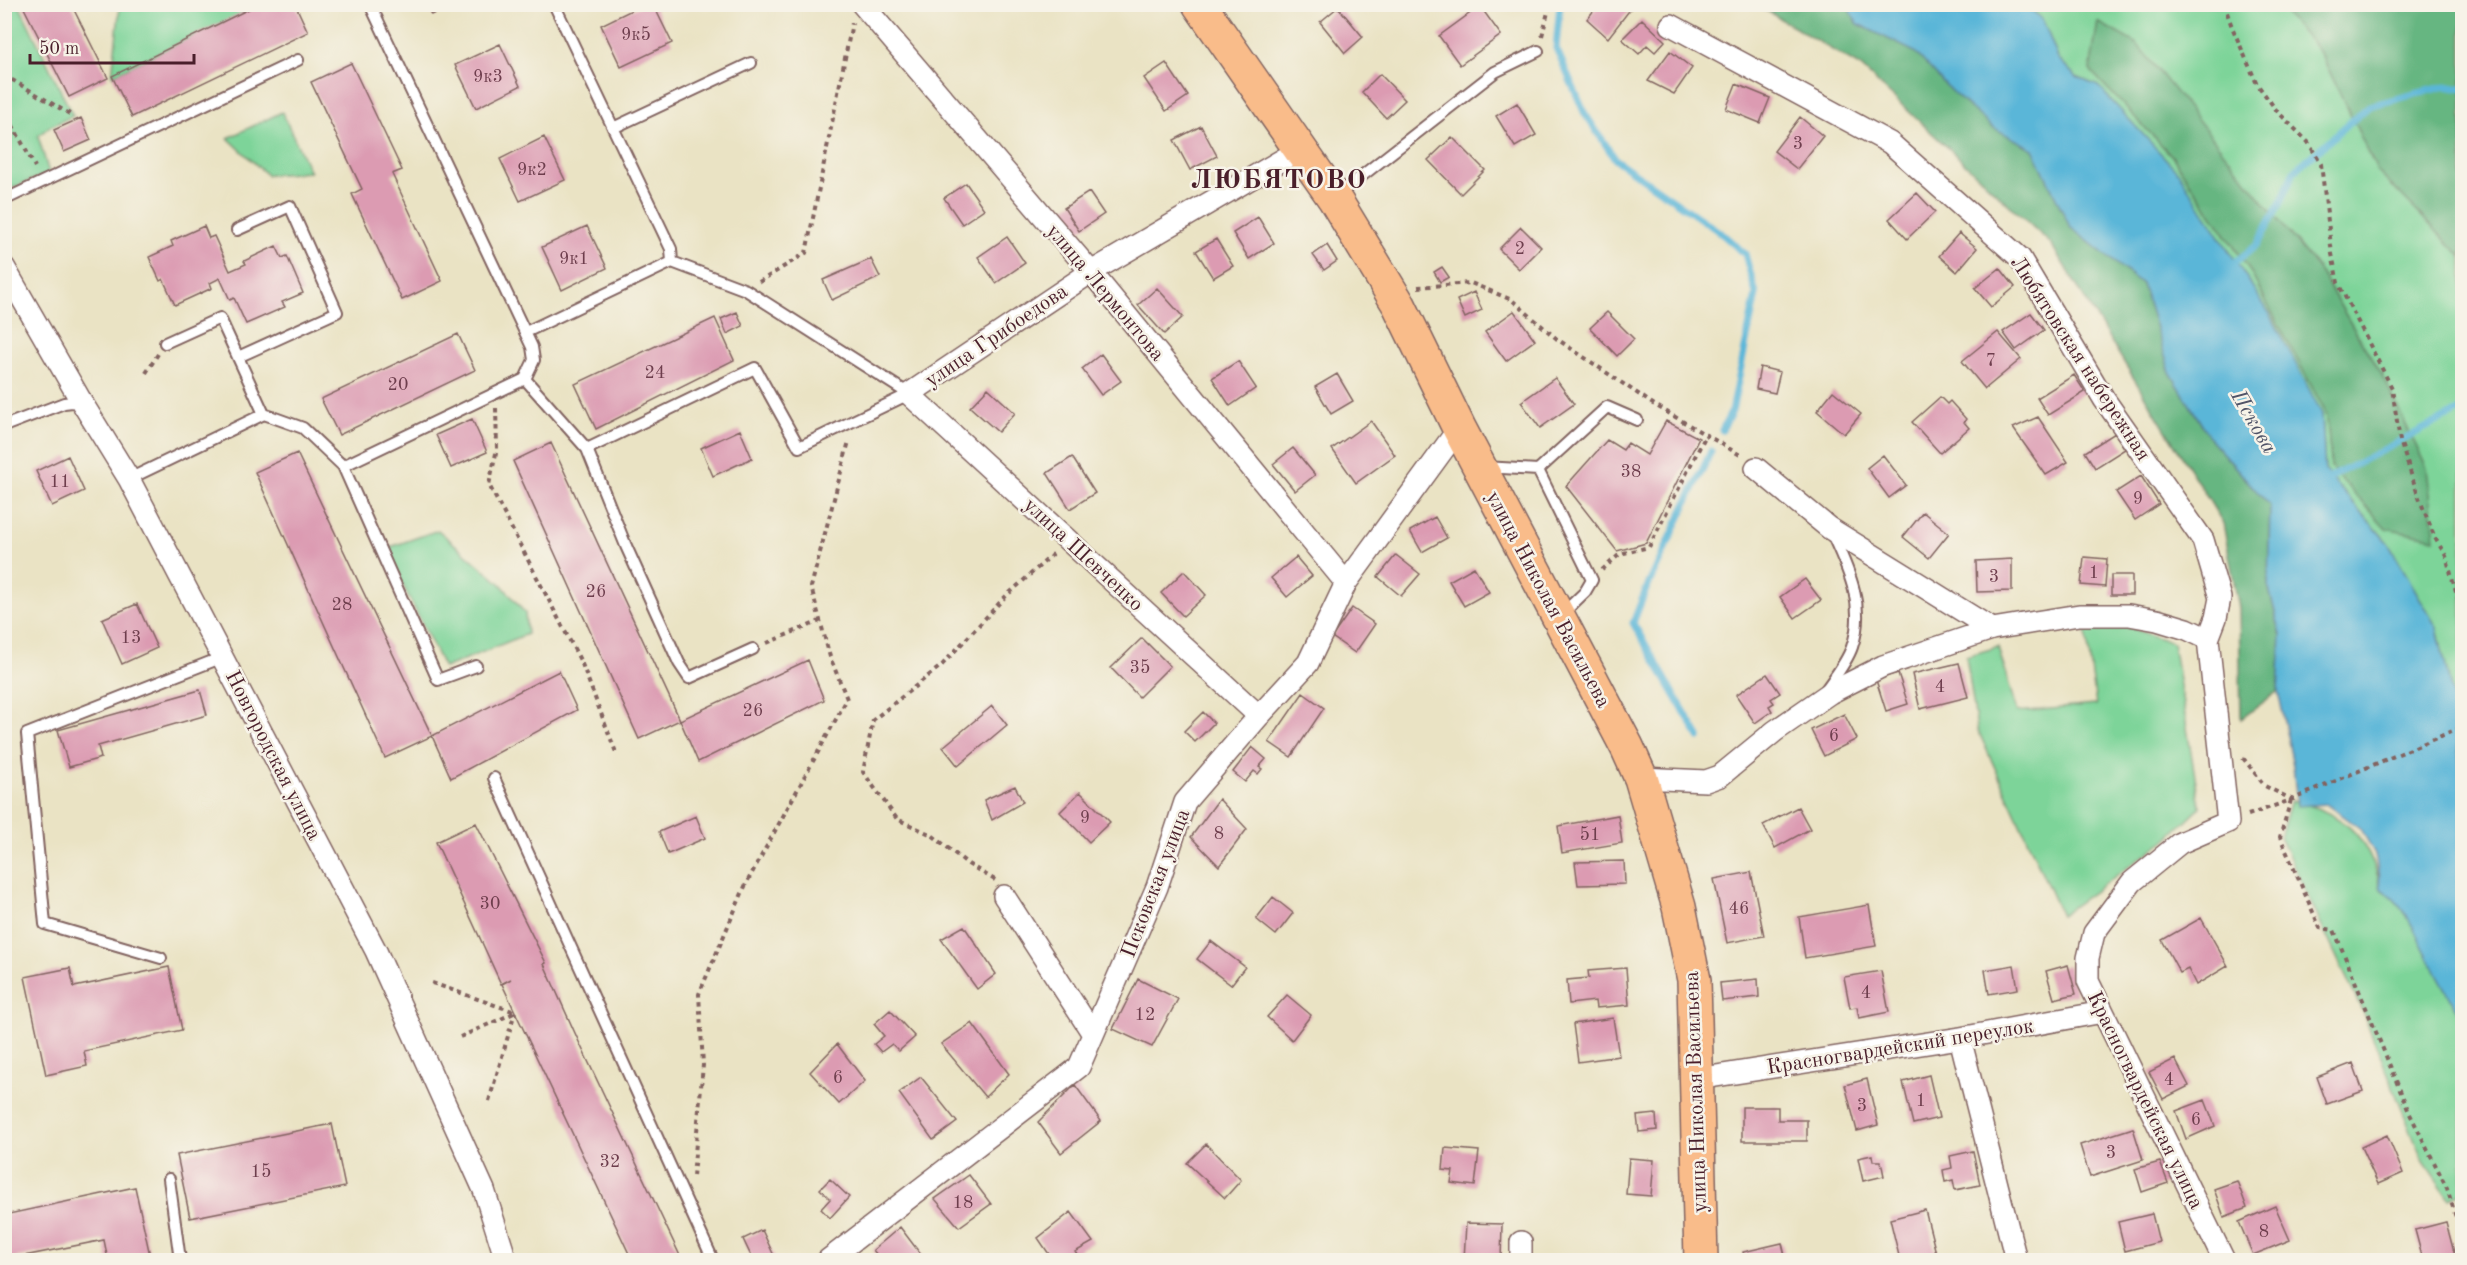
<svg xmlns="http://www.w3.org/2000/svg" width="2467" height="1265" viewBox="0 0 2467 1265" font-family="'Old Standard TT',serif">
<style>
.green{fill:#7dd499;stroke:#647a62;stroke-width:1.5;fill-rule:evenodd}
.forest{fill:#66b681;stroke:#586a56;stroke-width:1.5}
.water{fill:#5ab6d8;stroke:#526a82;stroke-width:1.5}
.lines{fill:none;stroke-linecap:round;stroke-linejoin:round}
.stream{stroke:#5ab6d8;stroke-width:7}
.building{fill:#dc9bb2}
.lane-casing{stroke:#826461;stroke-width:14}
.street-casing{stroke:#826461;stroke-width:24}
.primary-casing{stroke:#826461;stroke-width:36}
.path{stroke:#826461;stroke-width:4;stroke-dasharray:4.5 4.5;stroke-linecap:butt}
.lane{stroke:#fff;stroke-width:10}
.street{stroke:#fff;stroke-width:21}
.primary{stroke:#f9bc8a;stroke-width:33}
.labels{text-anchor:middle;stroke-width:5;stroke-linejoin:round;paint-order:stroke}
.number-label{font-size:18px;fill:#6e3e4d}
.street-label{font-size:21px;fill:#4a1f2b;stroke:#f7f3e8}
.water-label{font-size:22px;font-style:italic;fill:#505468;stroke:#f7f3e8}
.district-label{font-size:27px;font-weight:bold;letter-spacing:1.5px;fill:#4a1f2b;stroke:#f7f3e8}
</style>
<rect width="100%" height="100%" fill="#f7f3e8"/>
<filter id="ink" filterUnits="userSpaceOnUse"><feTurbulence type="fractalNoise" baseFrequency=".0167" numOctaves="2"/><feDisplacementMap in="SourceGraphic" scale="12" xChannelSelector="R" yChannelSelector="G"/><feConvolveMatrix kernelMatrix="1 2 1 2 8 2 1 2 1" color-interpolation-filters="sRGB"/></filter>
<filter id="wash" filterUnits="userSpaceOnUse"><feTurbulence type="fractalNoise" baseFrequency=".008" numOctaves="4" result="noise"/><feDisplacementMap in="SourceGraphic" scale="24" xChannelSelector="R" yChannelSelector="G"/><feGaussianBlur stdDeviation="1.35" result="paint"/><feColorMatrix in="noise" values="0 0 0 0 0 0 0 0 0 0 0 0 0 0 0 0 0 1.4 0 .05"/><feComposite in="paint" operator="in"/></filter>
<g filter="url(#wash)">
<rect width="100%" height="100%" fill="#eae3c4"/>
<path class="green" d="M5,4L19,5L73,116L49,127L38,136L49,173L5,191Z
M120,5H259L112,76Z
M2027,5H2278L2321,54L2378,172L2462,257V791L2454,702L2437,628L2388,543L2325,471L2322,414L2098,86L2076,77L2058,58L2043,21ZM2098,23L2137,44L2321,273L2387,385L2427,469L2331,468L2327,415L2247,266L2172,156L2090,70Z
M282,112L310,172L267,175L228,138Z
M438,530L501,584L525,613L527,634L444,668L385,549Z
M2120,624L2173,643L2200,807L2166,840L2061,915L1977,728L1966,656L1998,647L2017,712L2096,705L2086,631Z
M2291,800C2344,813 2369,835 2381,889L2394,898L2409,917L2423,947L2462,1019V1193L2449,1198L2422,1159L2363,1013L2280,837Z"/>
<path class="forest" d="M1757,5H1846L1858,24L1915,52L1950,90L1992,127L2033,149L2070,227L2142,284L2170,372L2211,440L2270,506L2268,585L2281,636L2278,691L2241,719L2239,608L2223,523L2051,244L1861,67Z
M2278,5H2462V257L2378,172L2321,54Z
M2098,22L2137,44L2321,273L2387,385L2427,469L2435,538L2386,528L2331,468L2327,415L2247,266L2172,156L2090,70Z"/>
<path class="water" d="M1846,5H2027L2043,21L2058,58L2076,77L2098,86L2178,172L2270,314L2322,414L2325,471L2388,543L2437,628L2454,702L2462,791V1019C2450,996 2436,972 2424,949C2411,925 2405,904 2381,889L2375,854L2361,829L2327,804L2297,806L2293,765L2278,691L2281,635L2268,585L2270,506L2211,440L2170,372L2142,284L2070,227L2033,149L1992,127L1950,90L1915,52L1858,24Z"/>
<g class="lines">
<path class="stream" d="M1560,4L1556,48L1585,114L1616,160L1721,233L1745,254L1756,294L1732,411L1722,430
M2230,266L2257,245L2282,200L2294,171L2369,106L2446,86L2462,89
M2323,481L2462,409
M1699,737L1633,623L1645,592L1711,451"/>
</g>
<g id="blocks">
<path class="building" d="M22,4H71L108,78L69,97Z
M259,4H295L308,32L132,117L112,76Z
M426,4H453L431,15Z
M644,4H653L672,43L621,67L601,25Z
M1599,4H1630L1632,7L1608,38L1587,19Z
M1480,6L1501,35L1460,65L1439,36Z
M1338,7L1363,37L1345,53L1320,22Z
M1642,19L1665,41L1655,52L1647,45L1639,54L1622,39Z
M500,44L520,86L476,108L455,65Z
M1670,51L1692,68L1674,94L1648,81Z
M351,63L402,170L392,174L442,281L402,300L352,194L362,189L311,82Z
M1166,63L1188,96L1166,111L1144,78Z
M1380,74L1405,100L1386,118L1362,92Z
M1736,84L1770,98L1760,123L1726,109Z
M1517,103L1536,135L1515,147L1496,116Z
M1800,117L1823,136L1797,169L1774,151Z
M81,118L91,140L64,152L54,130Z
M1201,126L1217,156L1190,170L1174,140Z
M544,137L565,180L520,201L500,159Z
M1452,137L1485,170L1461,194L1428,160Z
M966,183L984,209L962,224L944,198Z
M1089,192L1104,214L1079,231L1064,208Z
M1917,193L1935,212L1907,239L1889,219Z
M1258,217L1274,243L1249,259L1233,233Z
M204,226L209,238L214,236L230,271L246,264L244,261L276,246L282,258L287,256L303,293L282,302L285,307L246,324L234,298L230,300L220,278L210,283L212,288L175,305L163,279L160,281L149,257L173,246L171,241Z
M587,226L607,268L562,290L542,247Z
M1521,227L1541,247L1519,269L1499,249Z
M1959,233L1977,248L1957,272L1939,256Z
M1007,237L1025,263L996,283L978,257Z
M1216,239L1233,266L1213,278L1196,251Z
M1327,245L1337,261L1324,270L1313,255Z
M871,259L880,277L832,300L823,280Z
M1442,267L1449,277L1440,282L1434,272Z
M2000,268L2015,287L1991,307L1975,288Z
M1157,288L1183,317L1164,334L1138,305Z
M1474,292L1482,310L1465,318L1457,300Z
M1514,311L1535,340L1506,361L1485,332Z
M737,312L743,326L727,334L721,319Z
M1607,312L1634,339L1617,356L1590,328Z
M2031,313L2044,330L2016,350L2003,332Z
M715,318L734,360L596,429L575,384Z
M1998,332L2021,359L1985,389L1962,361Z
M458,334L475,370L339,435L321,399Z
M1101,354L1121,381L1101,395L1082,369Z
M1238,361L1256,388L1230,406L1212,378Z
M1760,367L1780,372L1775,393L1756,389Z
M1337,374L1353,401L1331,414L1315,387Z
M2074,375L2085,392L2048,415L2037,398Z
M1555,378L1574,404L1540,428L1521,402Z
M988,388L1015,413L998,432L970,407Z
M1833,391L1861,414L1844,434L1817,411Z
M1940,397L1947,404L1950,401L1966,419L1964,422L1969,428L1940,453L1912,422Z
M2038,417L2068,462L2046,475L2013,428Z
M472,419L487,452L451,468L436,435Z
M1371,421L1395,455L1356,483L1332,449Z
M1666,421L1699,438L1646,543L1617,551L1566,486L1607,440L1623,450L1628,443L1647,455Z
M740,430L752,458L713,476L701,448Z
M2115,433L2125,449L2095,468L2085,452Z
M551,443L680,720L639,739L513,461Z
M1293,448L1315,475L1295,491L1273,464Z
M297,453L432,736L385,758L255,472Z
M1883,455L1906,485L1889,498L1867,468Z
M68,456L84,491L52,506L36,471Z
M1072,457L1095,493L1070,509L1047,473Z
M2141,476L2159,504L2135,520L2116,492Z
M1923,512L1949,533L1929,558L1903,537Z
M1435,517L1447,538L1422,552L1410,531Z
M1396,555L1420,574L1401,596L1378,577Z
M1296,557L1312,576L1287,597L1271,578Z
M2084,557L2107,559L2105,587L2081,585Z
M2012,559V591L1977,592L1976,561Z
M1474,567L1489,592L1464,606L1449,581Z
M1184,571L1206,595L1183,616L1161,593Z
M2111,575H2132V595H2111Z
M1805,579L1821,600L1795,618L1780,597Z
M137,604L157,648L122,664L102,619Z
M1352,608L1375,624L1355,653L1332,637Z
M1142,638L1170,666L1139,697L1111,668Z
M808,660L824,700L698,762L680,720Z
M1959,663L1968,697L1920,709L1912,674Z
M559,671L577,710L451,778L432,736Z
M1898,673L1908,704L1886,711L1876,680Z
M1767,674L1780,693L1771,699L1774,703L1769,706L1772,711L1755,723L1736,695Z
M200,690L207,715L98,746L101,758L69,767L58,730Z
M1303,693L1324,708L1291,757L1269,742Z
M992,706L1007,725L958,766L943,747Z
M1203,712L1214,723L1195,742L1184,731Z
M1844,714L1857,739L1824,756L1811,730Z
M1252,747L1266,759L1259,767L1262,769L1258,774L1254,771L1245,782L1233,772Z
M1015,786L1023,802L992,820L984,800Z
M1080,792L1110,822L1089,842L1060,812Z
M1219,799L1247,829L1219,866L1191,837Z
M1798,807L1810,829L1775,848L1763,825Z
M1618,815L1622,843L1562,853L1558,826Z
M696,816L705,838L668,854L659,832Z
M476,823L546,963L544,964L579,1042L682,1260H632L502,984L511,979L501,984L436,842Z
M1624,861L1625,884L1578,885L1575,862Z
M1751,872L1764,936L1727,943L1714,879Z
M1273,897L1293,913L1276,935L1256,919Z
M1869,905L1876,946L1805,958L1799,917Z
M2201,918L2228,966L2196,985L2188,969L2180,973L2162,940Z
M964,926L996,974L977,989L941,939Z
M1211,941L1245,967L1231,985L1197,959Z
M2014,965L2018,989L1989,994L1985,970Z
M2068,965L2076,994L2054,999L2046,971Z
M169,967L182,1030L84,1051L87,1066L46,1075L25,977L70,968L74,987Z
M1626,968L1629,1005L1596,1008L1595,1001L1569,1004L1567,980L1589,978L1588,971Z
M1881,971L1889,1012L1859,1018L1857,1007L1850,1008L1844,977Z
M1138,979L1178,999L1152,1047L1113,1029Z
M1758,979L1759,997L1722,1001L1720,983Z
M1287,995L1311,1015L1292,1040L1267,1017Z
M890,1010L915,1037L899,1051L892,1044L881,1052L874,1044L884,1036L874,1024Z
M1613,1018L1619,1056L1578,1062L1573,1024Z
M972,1023L1009,1074L985,1097L941,1044Z
M837,1044L865,1081L839,1104L810,1072Z
M2175,1059L2189,1086L2163,1099L2149,1072Z
M2353,1063L2363,1091L2327,1104L2317,1077Z
M1929,1075L1939,1118L1913,1124L1903,1082Z
M921,1077L957,1122L933,1140L899,1093Z
M1867,1079L1878,1125L1857,1131L1845,1085Z
M1075,1085L1101,1121L1061,1153L1038,1122Z
M2205,1100L2215,1126L2186,1139L2176,1111Z
M1742,1107H1778V1120H1807V1141H1742Z
M1656,1114L1657,1130L1639,1132L1637,1116Z
M332,1124L345,1187L190,1218L177,1155Z
M2133,1128L2143,1160L2090,1177L2080,1145Z
M2387,1135L2403,1173L2378,1184L2361,1147Z
M1206,1144L1241,1180L1225,1198L1187,1163Z
M1445,1148L1479,1151L1475,1186L1451,1183L1453,1171L1443,1170Z
M1973,1151L1980,1185L1955,1190L1953,1180L1945,1182L1943,1170L1952,1168L1950,1156Z
M1872,1155L1873,1161H1881L1884,1176L1863,1181L1858,1158Z
M1629,1158L1654,1160L1651,1196L1626,1194Z
M2160,1162L2168,1183L2142,1192L2135,1169Z
M969,1175L991,1204L959,1227L935,1199Z
M830,1179L849,1197L830,1218L821,1209L830,1199L820,1189Z
M2237,1181L2247,1208L2224,1217L2214,1189Z
M135,1187L151,1260H108L104,1240L4,1260V1215Z
M2275,1206L2290,1240L2253,1255L2239,1222Z
M1925,1210L1936,1253L1900,1260L1890,1219Z
M1071,1212L1093,1242L1075,1252L1081,1260H1053L1038,1238Z
M2152,1214L2159,1242L2125,1251L2118,1222Z
M2446,1222L2456,1260H2423L2415,1230Z
M1466,1223L1502,1224L1501,1260H1464Z
M900,1227L925,1260H881L873,1250Z
M762,1230L776,1260H753L743,1239Z
M1782,1243L1786,1260H1745L1743,1252Z"/>
</g>
</g>
<g filter="url(#ink)">
<use href="#blocks" fill-opacity="0" stroke="#826461" stroke-width="1.5"/>
<g class="lines">
<defs>
<path id="lane" d="M554,4L671,249L672,262
M613,128L751,63
M1336,196L1495,72L1538,51
M4,200L298,60
M237,230L290,206L337,312L238,357
M526,332L672,262L746,290L909,394
M165,343L220,318L264,414
M525,379L587,449L755,368L799,447L909,394
M4,426L64,403L81,401
M587,449L626,546L679,663L689,678L753,649
M343,466L525,379L534,360L532,347L370,4
M1484,467L1538,470
M129,479L264,414L303,428L343,466L438,680L476,666
M1562,614L1585,592L1592,580L1538,470L1607,407L1637,420
M1825,691C1834,678 1847,662 1852,647C1866,606 1849,571 1832,534
M494,778L713,1260
M161,958L45,924L27,734L223,657
M169,1179L180,1260"/>
<path id="street" d="M862,4L1091,272L1346,583
M1671,25L1890,143L2020,258L2104,399L2203,540L2220,598L2216,618L2208,639
M4,267L81,401L129,479L376,951L484,1190L506,1260
M1756,468L1829,528L1992,629
M1259,716L909,394L1091,272L1301,149
M1641,778L1706,781L1720,776L1775,731L1830,693L1883,666L1992,629L2079,615H2129L2157,620L2187,629L2208,639L2228,822L2180,843L2132,882L2094,933L2088,958V981L2224,1260
M1004,896L1093,1034
M1960,1038L2016,1260
M1697,1079L1960,1038L2103,1012
M828,1260L1079,1067L1157,887L1185,802L1259,716L1308,663L1346,583L1459,428
M1521,1260V1242"/>
<path id="primary" d="M1199,4L1334,198L1399,305L1459,428L1627,747L1641,778L1679,907L1694,980L1701,1260"/>
</defs>
<use href="#lane" class="lane-casing"/>
<use href="#street" class="street-casing"/>
<use href="#primary" class="primary-casing"/>
<path class="path" d="M2224,4L2232,27L2257,84L2277,111L2308,142L2321,164L2332,254L2338,283L2392,388L2400,441L2418,495L2435,538L2446,556L2462,614
M1542,36L1550,4
M4,75L73,116
M4,109L35,167
M759,282L806,253L852,23
M1418,287L1471,283L1512,300L1557,339L1653,404L1742,456
M146,373L158,354
M496,408L497,449L489,485L582,664L617,755
M1602,570L1620,554L1649,547L1706,435
M767,643L820,621
M2243,758L2265,786L2291,799
M2291,800L2280,837L2320,928L2334,930L2409,1112L2447,1188L2462,1237
M2248,815L2291,800L2462,727
M995,880L968,864L932,835L897,819L863,772L873,720L942,665L1004,598L1053,554
M432,983L515,1012
M460,1037L514,1013
M489,1101L515,1012
M693,1176L703,1065L699,994L746,884L847,699L830,657L811,587L849,441"/>
<use href="#lane" class="lane"/>
<use href="#street" class="street"/>
<use href="#primary" class="primary"/>
</g>
</g>
<g class="labels">
<g class="number-label">
<text x="636" y="40">9к5</text>
<text x="488" y="82">9к3</text>
<text x="1798" y="149">3</text>
<text x="532" y="175">9к2</text>
<text x="1520" y="254">2</text>
<text x="574" y="264">9к1</text>
<text x="1991" y="366">7</text>
<text x="655" y="378">24</text>
<text x="398" y="390">20</text>
<text x="1631" y="477">38</text>
<text x="60" y="487">11</text>
<text x="2138" y="504">9</text>
<text x="2094" y="578">1</text>
<text x="1994" y="582">3</text>
<text x="596" y="597">26</text>
<text x="342" y="610">28</text>
<text x="131" y="643">13</text>
<text x="1140" y="673">35</text>
<text x="1940" y="692">4</text>
<text x="753" y="716">26</text>
<text x="1834" y="741">6</text>
<text x="1085" y="823">9</text>
<text x="1219" y="839">8</text>
<text x="1590" y="840">51</text>
<text x="490" y="909">30</text>
<text x="1739" y="914">46</text>
<text x="1866" y="998">4</text>
<text x="1145" y="1020">12</text>
<text x="838" y="1083">6</text>
<text x="2169" y="1085">4</text>
<text x="1921" y="1106">1</text>
<text x="1862" y="1111">3</text>
<text x="2196" y="1125">6</text>
<text x="2111" y="1158">3</text>
<text x="610" y="1167">32</text>
<text x="261" y="1177">15</text>
<text x="963" y="1208">18</text>
<text x="2264" y="1237">8</text>
</g>
<g class="street-label">
<text transform="translate(1106 292) rotate(50)" y="7">улица Лермонтова</text>
<text transform="translate(996 335) rotate(-34)" y="7">улица Грибоедова</text>
<text transform="translate(2081 358) rotate(57)" y="7">Любятовская набережная</text>
<text transform="translate(1084 554) rotate(43)" y="7">улица Шевченко</text>
<text transform="translate(1549 599) rotate(62)" y="7">улица Николая Васильева</text>
<text transform="translate(274 755) rotate(63)" y="7">Новгородская улица</text>
<text transform="translate(1155 883) rotate(-69)" y="7">Псковская улица</text>
<text transform="translate(1900 1046) rotate(-9)" y="7">Красногвардейский переулок</text>
<text transform="translate(1695 1092) rotate(-92)" y="7">улица Николая Васильева</text>
<text transform="translate(2146 1100) rotate(64)" y="7">Красногвардейская улица</text>
</g>
<g class="water-label">
<text transform="translate(2255 421) rotate(60)" y="8">Пскова</text>
</g>
<g class="district-label">
<text x="1279" y="188">ЛЮБЯТОВО</text>
</g>
</g>
<rect width="2467" height="1265" fill="none" stroke="#f7f3e8" stroke-width="24"/>
<path d="M30 54v9h164v-9" fill="none" stroke="#4a1f2b" stroke-width="3"/>
<text x="39" y="54" font-size="18" fill="#4a1f2b" stroke="#f7f3e8" stroke-width="4.5" paint-order="stroke">50 m</text>
</svg>
